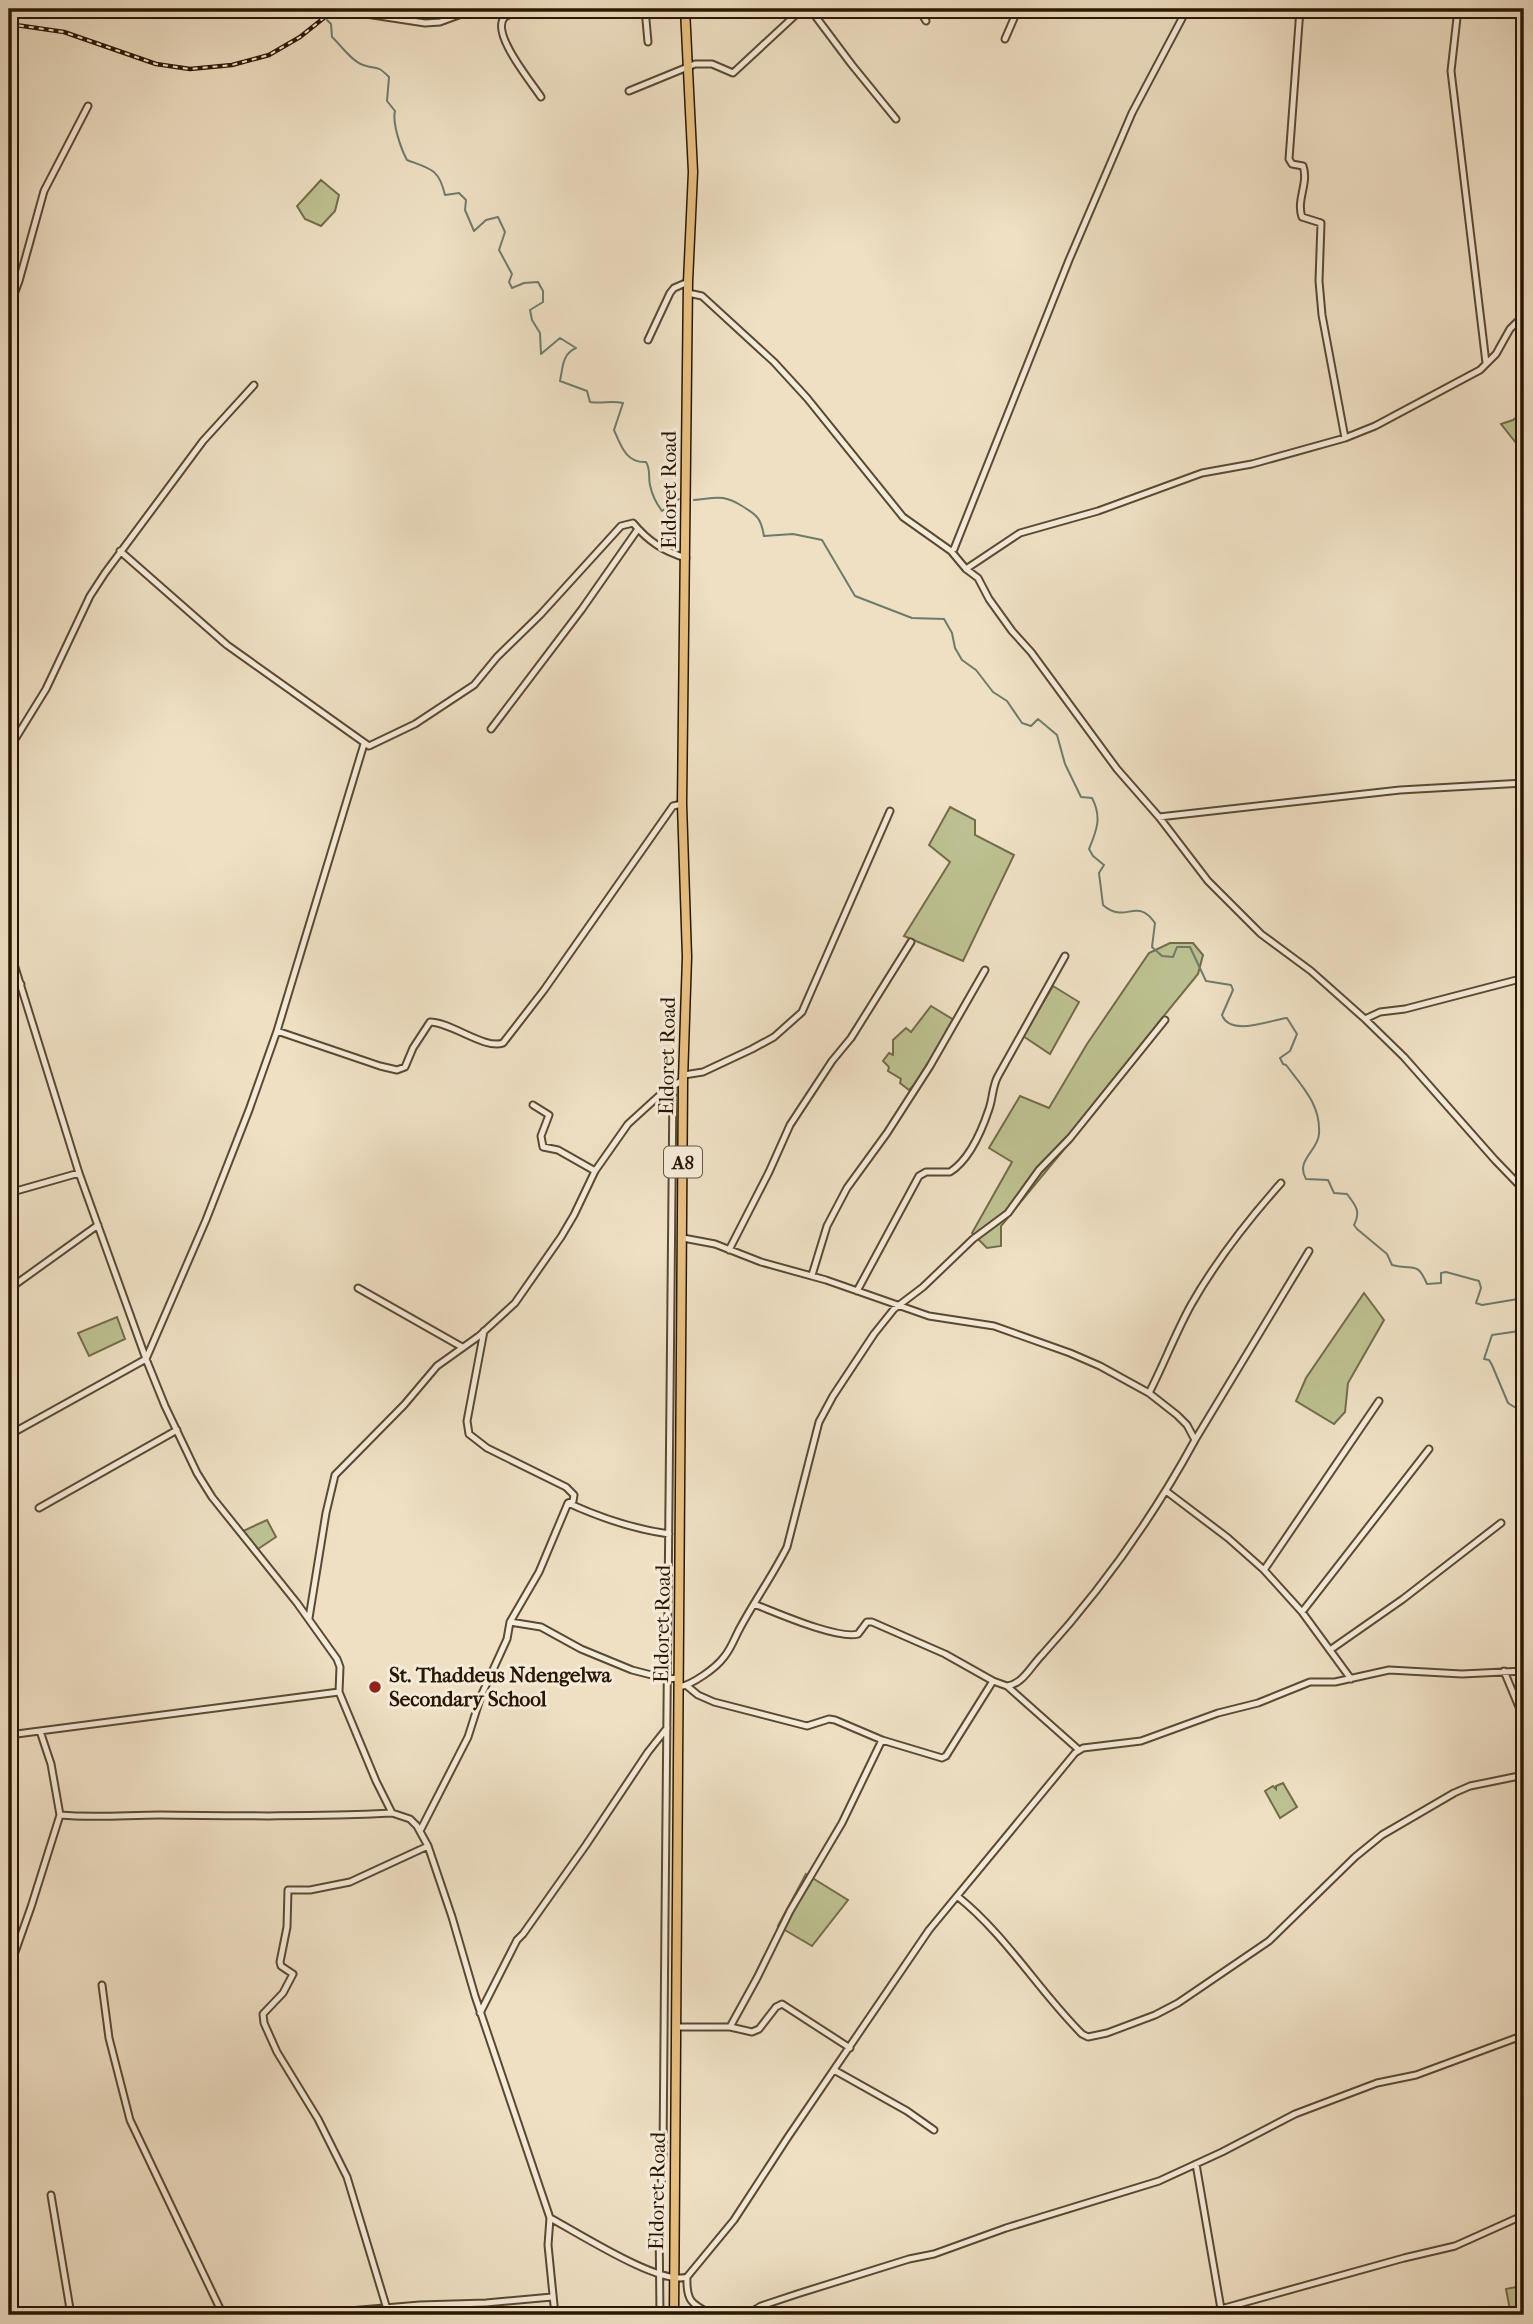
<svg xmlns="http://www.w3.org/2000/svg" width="1533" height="2324" viewBox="0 0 1533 2324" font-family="'IM FELL French Canon',serif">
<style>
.green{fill:#bdc191;stroke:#736c49;stroke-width:2}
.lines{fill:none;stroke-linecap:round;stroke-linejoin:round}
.stream{stroke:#6d7b6d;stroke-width:2}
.minor-casing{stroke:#5a4932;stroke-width:9}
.highway-casing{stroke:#291701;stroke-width:11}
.minor{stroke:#f5ebd9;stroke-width:5}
.highway{stroke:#e8c082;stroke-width:8}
.rail-casing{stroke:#291701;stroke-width:4.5}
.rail{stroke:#f5ebd9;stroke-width:2;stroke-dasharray:5;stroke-linecap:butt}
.poi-dot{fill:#8f2418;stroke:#f5ebd9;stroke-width:2.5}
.labels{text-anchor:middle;stroke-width:6;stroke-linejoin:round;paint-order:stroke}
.shield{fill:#f5ebd9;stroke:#665742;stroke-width:2}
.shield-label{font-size:19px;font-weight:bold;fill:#291701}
.street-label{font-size:21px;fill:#291701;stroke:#f5ebd9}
.poi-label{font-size:21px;font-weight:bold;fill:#291701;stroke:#f5ebd9;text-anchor:start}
</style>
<rect width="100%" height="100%" fill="#efe0c4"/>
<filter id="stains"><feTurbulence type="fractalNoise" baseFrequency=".00286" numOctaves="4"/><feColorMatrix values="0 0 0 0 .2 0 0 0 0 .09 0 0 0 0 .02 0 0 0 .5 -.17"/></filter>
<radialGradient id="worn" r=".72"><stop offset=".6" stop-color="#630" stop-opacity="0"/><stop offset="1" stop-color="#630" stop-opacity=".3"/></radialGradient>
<path class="green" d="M321,180L339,195L335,211L321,226L305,219L297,206Z
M1524,411V453L1501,424L1513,420Z
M950,807L975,820V835L1014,855L963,961L904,936L950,862L929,845Z
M1170,943H1193L1203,955L1198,974L1158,1023L1099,1107L1001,1226V1246L987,1248L972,1233L1012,1162L989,1148L1020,1096L1049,1108L1087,1044L1149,953Z
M1053,986L1079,1002L1050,1054L1023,1036Z
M931,1006L954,1020L916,1083L909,1090L900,1083L901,1079L888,1071L889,1067L883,1061L889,1053L893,1055V1040L906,1028L911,1032Z
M1364,1293L1384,1320L1348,1383L1345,1412L1334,1424L1296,1401L1306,1378Z
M117,1317L125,1339L89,1356L78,1333Z
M267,1520L276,1537L258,1549L243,1531Z
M1283,1783L1297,1807L1280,1818L1265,1791L1273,1786L1276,1789V1786Z
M806,1874L848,1900L812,1946L778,1926Z
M1516,2281L1524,2282V2315H1511L1506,2289L1516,2287Z"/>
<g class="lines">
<path class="stream" d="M314,9L322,16
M327,20L331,24L332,37C341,45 351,61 363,65C378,70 376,64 389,77L387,101L395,111C392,123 401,149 407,160C431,169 439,169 445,195L459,193L466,200L465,210L474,231L486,220L498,217L505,232L499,250L512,274L509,282L512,288L524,283L538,282L543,291V302L530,310L532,320L540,333L541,354L560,338L576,348C562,354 563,367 560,381L587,391L590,402C603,404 611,400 623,403L614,430C621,446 626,463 646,462C651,470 648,476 650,485C652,495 656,503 662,511L679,499
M694,500C717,498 722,494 742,506C757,515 761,518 764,536L793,534L822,540L855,596L912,618L944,619L952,633L955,648L962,660L976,670L993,692L1007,701L1022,723L1031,726L1038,719L1057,735L1065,764L1081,797L1092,798C1102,817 1097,830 1089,849L1093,856L1104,865L1099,873L1103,905C1126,925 1136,896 1155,923L1152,947L1162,956L1173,957L1177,947H1190L1206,981L1231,985L1233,990L1222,1015C1230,1037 1270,1020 1287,1018L1297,1034L1290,1051L1280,1058L1283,1064L1286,1065C1302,1086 1321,1105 1319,1134C1318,1151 1295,1160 1306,1179L1328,1180L1334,1193L1347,1194C1356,1206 1361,1211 1354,1225L1357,1229L1387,1254L1392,1265C1413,1271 1417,1260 1427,1284L1441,1283V1273L1446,1272L1479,1281L1481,1288L1476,1303L1482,1305L1524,1298
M1524,1325L1519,1331L1492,1335L1484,1359L1489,1360L1492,1365L1508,1403L1524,1413"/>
<defs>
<path id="minor" d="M362,9L366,14L425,23L440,22L475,9
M490,9L509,15
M525,9C518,11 509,13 504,18C491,34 532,83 541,97
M645,9L648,42
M810,9L852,65L896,119
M919,9L926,21
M1300,9L1289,159L1292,164L1303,166C1309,183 1296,200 1302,217L1321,223L1319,281L1322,315L1345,438
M1458,9L1451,71L1486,363
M1005,39L1018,9
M629,91L695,64H712L733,73L802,9
M688,293L702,296L774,362L807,398L903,517L951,551L966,569L978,578L989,599L1012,631L1031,652L1117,769L1159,817L1208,881L1261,934L1311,971L1365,1019L1404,1057L1495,1160L1524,1190
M9,308L19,281L44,191L88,106
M648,340L670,293L674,288L688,282
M120,551L227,645L369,746L415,724L474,685L497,657L540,615L621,526L633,523C648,541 663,551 686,558
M951,551L954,549L1069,260L1132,113L1187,9
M966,569L1020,533L1098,511L1202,473L1252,464L1345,438L1375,426L1480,370L1496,354L1510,329L1524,315
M491,729L582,609L638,529
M9,749L46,689L90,596L105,573L203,441L254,385
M1159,817L1400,790L1524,783
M9,948L79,1173L146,1359L165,1406L197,1473L212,1497L297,1603L337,1659L340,1667L339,1692L9,1735
M9,987L21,984
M1365,1019L1380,1012L1405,1009L1524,978
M277,1031L380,1066L397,1070L405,1067L413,1048L430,1022C451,1022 485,1050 503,1043L544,990L673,806L682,804
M684,1075L703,1072L752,1049L774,1037L802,1012L890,811
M533,1105L549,1115L541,1136L543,1147L558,1150L595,1171
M9,1193L79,1173
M683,1238L715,1244L761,1262L826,1280L929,1316L994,1326L1070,1353L1100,1366L1149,1393L1177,1415L1187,1425L1195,1440C1152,1519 1102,1589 1042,1655C1031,1666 1023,1684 1007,1686
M729,1250L769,1172L790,1125L832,1061L851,1038L911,942
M812,1275L827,1226L847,1188L887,1133L930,1066L985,970
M358,1288L462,1347
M9,1289L98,1225
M857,1291L919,1176L926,1172H950C969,1160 982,1130 989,1109C993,1098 992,1087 998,1076L1065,956
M484,1331L467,1421L469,1434L487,1448L566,1487L574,1495L573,1501L568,1503L539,1572L510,1622
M1149,1393C1164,1364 1175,1334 1191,1305C1216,1261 1248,1220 1281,1183
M9,1435L146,1359L206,1220L249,1110L277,1031L364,744
M1195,1440L1309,1251
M1166,1491L1228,1538L1264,1570L1302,1612L1351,1679
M568,1503C601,1518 633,1529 669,1534
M39,1508L177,1430
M1264,1570L1379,1401
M754,1604C775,1612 838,1640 858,1634L867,1622H872L945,1654L993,1681L1007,1686L1079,1750
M1302,1612L1429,1449
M309,1618L326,1513L335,1475L404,1405L437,1366L479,1336L515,1303L561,1237L574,1215L595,1171L628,1124L662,1093L683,1080
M1330,1650L1403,1599L1501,1523
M1504,1671L1524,1719
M687,1686L698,1695L714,1702L807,1726L829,1719L835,1720L882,1740
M679,1687C692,1685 716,1668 724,1657C731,1649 735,1637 740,1628C755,1600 773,1575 787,1547L819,1422L833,1396L874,1334L894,1309L923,1287L973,1239L1008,1213L1039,1170L1070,1138L1165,1020
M339,1692L376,1781L392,1813L410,1819L417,1826L428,1846L452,1917L475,1996L550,2218L548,2245L555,2315
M60,1815C94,1818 127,1815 161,1815C239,1816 315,1817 392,1813
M421,1829L468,1737L481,1696L507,1639L510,1622L541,1627L581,1649L632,1670L667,1679L679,1678
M957,1896C1006,1935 1038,1990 1082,2034L1088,2037L1107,2033L1155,2015L1178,2003L1269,1941L1355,1857L1382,1835L1454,1793L1470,1786L1524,1775
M9,1969L31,1907L60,1815L51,1764L40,1731
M102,1985L109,2038L130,2120L223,2315
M480,2013L517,1940L523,1934L586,1845L648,1752L667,1728
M677,2027H730L752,2032L759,2029L776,2007L782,2004L850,2048
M730,2027L757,1978L790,1911L842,1823L882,1740L942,1758L946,1756L993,1681
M834,2070L907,2111L934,2130
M9,2142L13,2188L9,2214
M1196,2164L1221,2309
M51,2195L71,2315
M550,2218C577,2232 660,2286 687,2277L734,2220L788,2137L929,1930L1075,1753L1083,1748L1141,1741L1218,1713L1258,1703L1310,1682H1335L1389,1670L1462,1674L1524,1671
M687,2277C686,2302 692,2304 713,2315
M387,2309L347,2177L318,2119L277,2052L264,2023L263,2014L283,1993L293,1974L281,1966L280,1962L287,1927L288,1890H310L350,1882L428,1846
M301,2315L420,2305L486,2303L552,2297
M637,2315H660
M660,2315L659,2220L663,2154L665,1918L673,1085
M746,2315L761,2306L797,2294L909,2259L934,2254L1006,2228L1159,2181L1222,2152L1295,2114L1377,2083L1416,2075L1516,2038
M1178,2315L1221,2309L1404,2258L1455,2246L1524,2215"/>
<path id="highway" d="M674,2315L683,1080L687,957L682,804L688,282L693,172L685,9"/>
</defs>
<use href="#minor" class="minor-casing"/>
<use href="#highway" class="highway-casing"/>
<use href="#minor" class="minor"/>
<use href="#highway" class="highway"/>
<defs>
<path id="rail" d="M9,24L64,32L156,64L190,69L232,65L269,55L300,37L335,9"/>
</defs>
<use href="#rail" class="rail-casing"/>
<use href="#rail" class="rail"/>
</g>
<circle class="poi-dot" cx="375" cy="1687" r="7"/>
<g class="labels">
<rect class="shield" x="664" y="1146.5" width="38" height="31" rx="5"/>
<g class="shield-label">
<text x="683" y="1169">A8</text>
</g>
<g class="street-label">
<text transform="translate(669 490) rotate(-90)" y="7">Eldoret Road</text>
<text transform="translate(667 1056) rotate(-89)" y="7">Eldoret Road</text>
<text transform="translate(662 1624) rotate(-89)" y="7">Eldoret Road</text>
<text transform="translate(657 2191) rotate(-89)" y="7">Eldoret Road</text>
</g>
<g class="poi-label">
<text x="389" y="1682">St. Thaddeus Ndengelwa<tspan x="389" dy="24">Secondary School</tspan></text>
</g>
</g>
<rect width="1533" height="2324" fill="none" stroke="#efe0c4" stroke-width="35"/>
<rect x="10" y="10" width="1512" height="2303" fill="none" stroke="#291701" stroke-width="3.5"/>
<rect x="18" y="18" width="1498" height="2289" fill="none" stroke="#291701" stroke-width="2"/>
<rect width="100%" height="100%" filter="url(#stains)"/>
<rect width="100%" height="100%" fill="url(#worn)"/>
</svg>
